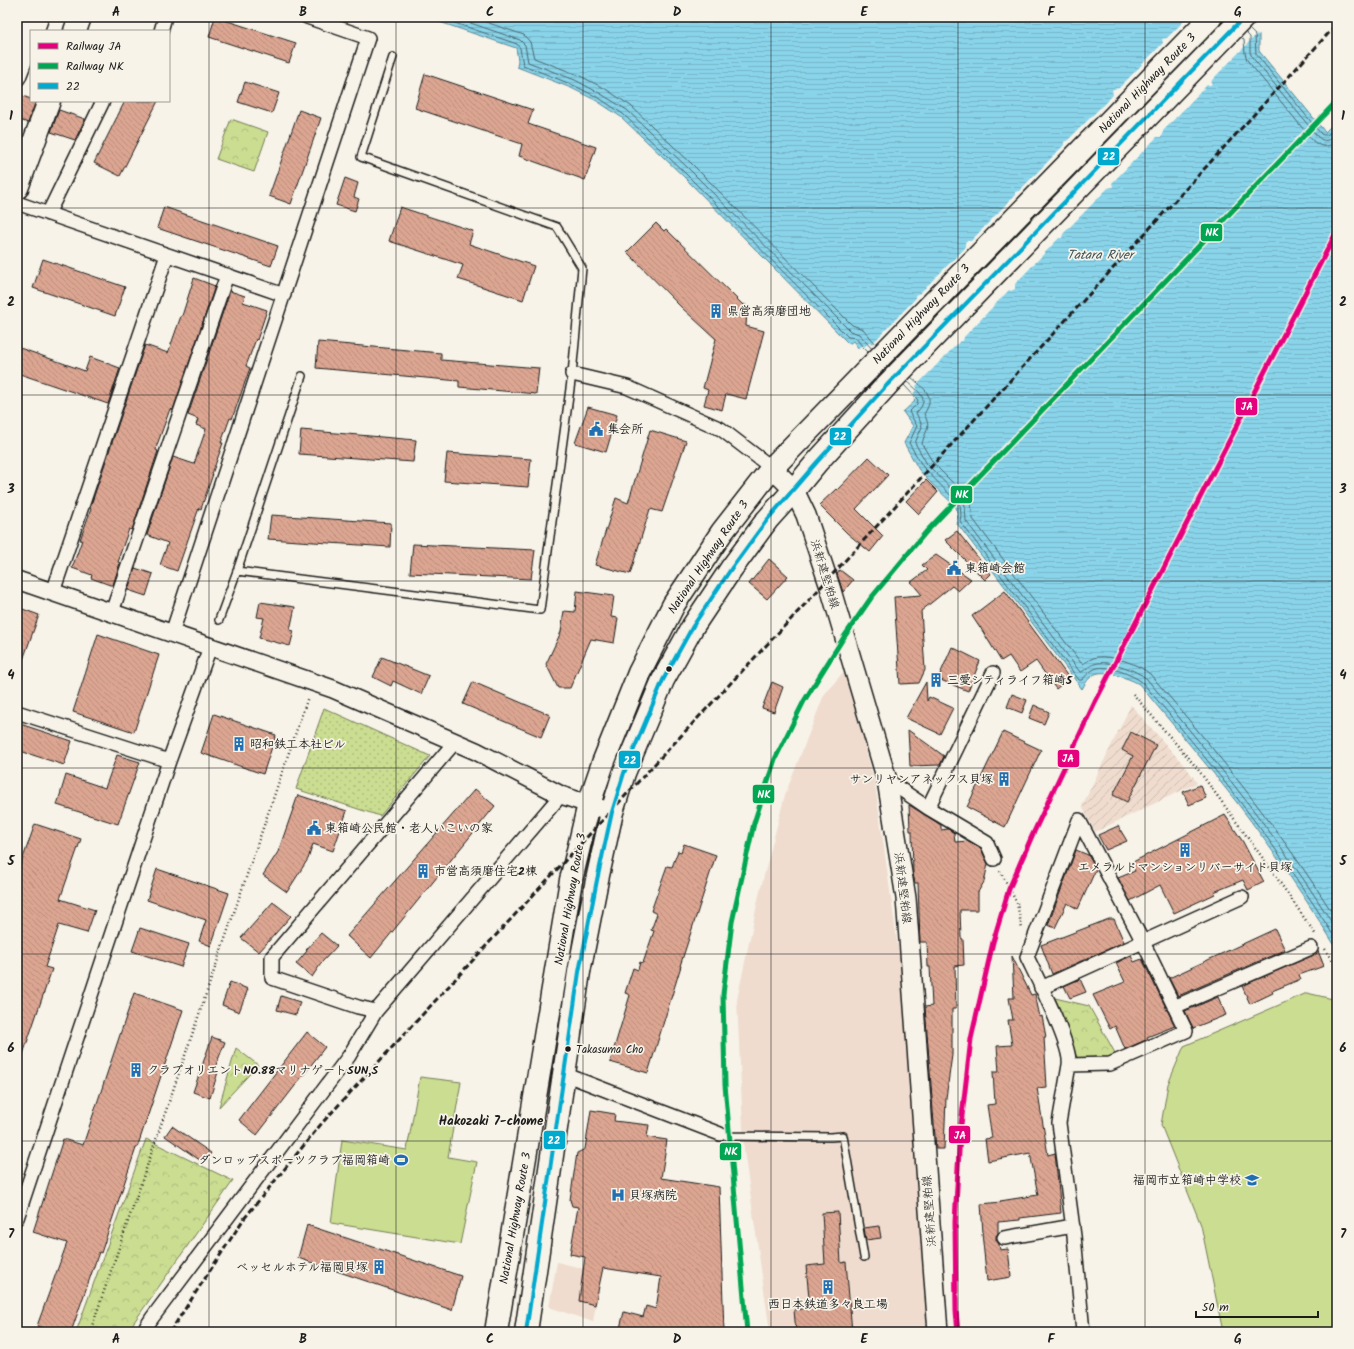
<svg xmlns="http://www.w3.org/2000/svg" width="1354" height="1349" viewBox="0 0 1354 1349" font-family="Kalam,'Klee One',sans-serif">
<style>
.built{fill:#efdcce}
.industrial{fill:url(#industrial-furrows)}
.grass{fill:url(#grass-dots);stroke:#737c56}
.park{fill:url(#park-crowns);stroke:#737c56}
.pitch{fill:#cadd91;stroke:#737c56}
.water{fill:url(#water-rules);stroke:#5e8a98}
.pier{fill:#f7f3e8}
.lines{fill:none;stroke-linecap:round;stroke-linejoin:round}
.shore{stroke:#48666e;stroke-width:1}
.building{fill:url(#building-back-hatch);stroke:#1c1c1c}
.service-casing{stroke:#1c1c1c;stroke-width:10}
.minor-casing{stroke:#1c1c1c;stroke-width:16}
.tertiary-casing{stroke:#1c1c1c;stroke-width:20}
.secondary-casing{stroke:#1c1c1c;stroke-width:22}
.trunk-casing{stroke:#1c1c1c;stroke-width:25}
.motorway-casing{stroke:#1c1c1c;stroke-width:25}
.path{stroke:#1c1c1c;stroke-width:2.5;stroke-dasharray:1 3;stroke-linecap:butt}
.service{stroke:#f7f3e8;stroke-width:7}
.minor{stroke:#f7f3e8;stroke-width:13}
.tertiary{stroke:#f7f3e8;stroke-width:17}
.secondary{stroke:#f7f3e8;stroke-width:19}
.trunk{stroke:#f7f3e8;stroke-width:22}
.motorway{stroke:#f7f3e8;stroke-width:22}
.rail{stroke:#1c1c1c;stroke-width:3;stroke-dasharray:6 3;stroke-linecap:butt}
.bus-1-casing{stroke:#f7f3e8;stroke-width:7}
.bus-1{stroke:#00a9ce;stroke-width:4}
.rail-1-casing{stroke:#f7f3e8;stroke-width:8}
.rail-2-casing{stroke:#f7f3e8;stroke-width:8}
.rail-1{stroke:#e5007d;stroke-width:5}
.rail-2{stroke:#00a651;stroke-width:5}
.grid{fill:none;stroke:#1c1c1c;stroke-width:1;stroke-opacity:0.55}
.bus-dot{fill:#1c1c1c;stroke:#f7f3e8;stroke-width:1.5}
.labels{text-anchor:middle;stroke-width:3.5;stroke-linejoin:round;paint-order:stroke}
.bus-label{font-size:11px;fill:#1c1c1c;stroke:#f7f3e8;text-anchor:start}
.street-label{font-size:12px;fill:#1c1c1c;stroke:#f7f3e8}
.poi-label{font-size:12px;font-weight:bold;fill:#1c1c1c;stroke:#f7f3e8;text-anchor:start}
.water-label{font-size:13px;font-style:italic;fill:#3d535a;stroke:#f7f3e8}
.neighbourhood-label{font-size:13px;font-weight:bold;fill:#1c1c1c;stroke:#f7f3e8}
.line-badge{stroke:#f7f3e8;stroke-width:1.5}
.badge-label{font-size:11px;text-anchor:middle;font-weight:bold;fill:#fff}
.neatline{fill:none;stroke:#1c1c1c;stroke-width:1.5}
.grid-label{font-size:13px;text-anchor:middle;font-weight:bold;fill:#1c1c1c}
</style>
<defs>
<pattern id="industrial-furrows" width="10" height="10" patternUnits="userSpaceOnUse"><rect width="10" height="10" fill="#efdcce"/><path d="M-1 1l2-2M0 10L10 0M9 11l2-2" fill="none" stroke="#ccbcb0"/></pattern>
<pattern id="grass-dots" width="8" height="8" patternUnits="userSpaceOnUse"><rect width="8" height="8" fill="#cadd91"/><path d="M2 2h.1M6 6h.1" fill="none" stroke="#adbd7c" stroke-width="1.8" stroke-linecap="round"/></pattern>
<pattern id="park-crowns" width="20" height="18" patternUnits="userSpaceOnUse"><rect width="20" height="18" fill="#cadd91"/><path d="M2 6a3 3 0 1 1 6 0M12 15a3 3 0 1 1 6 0" fill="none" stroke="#adbd7c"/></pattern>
<pattern id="water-rules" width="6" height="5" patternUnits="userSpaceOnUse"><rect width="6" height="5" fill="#8ad4ea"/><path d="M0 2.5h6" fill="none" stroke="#76b5c8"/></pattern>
<pattern id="building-back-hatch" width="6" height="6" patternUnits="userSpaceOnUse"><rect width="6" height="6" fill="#dba591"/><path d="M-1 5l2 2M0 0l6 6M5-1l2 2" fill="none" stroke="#bb8d7c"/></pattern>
</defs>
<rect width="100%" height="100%" fill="#f7f3e8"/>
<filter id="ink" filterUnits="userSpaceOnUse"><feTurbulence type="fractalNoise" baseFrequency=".025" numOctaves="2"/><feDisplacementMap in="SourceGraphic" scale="8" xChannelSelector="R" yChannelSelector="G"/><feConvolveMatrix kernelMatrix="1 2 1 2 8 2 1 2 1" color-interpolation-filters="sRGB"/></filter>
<g filter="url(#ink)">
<path class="built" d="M845,670L875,784L904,990L928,1332H770L744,1150L737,1000L759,895L785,795L824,695Z
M557,1262L601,1273L593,1322L549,1307Z"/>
<path class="industrial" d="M1131,705L1189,771L1197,783L1095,832L1082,806Z"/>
<path class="grass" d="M324,708L430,756L380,816L296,789Z"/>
<path class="park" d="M231,119L268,132L254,172L216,159Z
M1055,998L1089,1006L1115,1053L1106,1059L1078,1060Z
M236,1048L258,1065L219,1107Z
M146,1139L233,1181L127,1332H76Z"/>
<path class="pitch" d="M1307,993L1337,1000V1332H1223L1201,1225L1161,1125L1168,1084L1184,1046Z
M420,1077L461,1082L448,1157L477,1162L460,1244L331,1223L342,1140L407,1150Z"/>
<path class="water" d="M425,17H1241L1259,33V51L1325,132L1337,120V949C1306,899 1273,850 1238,804C1206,763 1172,724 1139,684C1132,680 1126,678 1119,676C1099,670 1092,671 1082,689L956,522L958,515L956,507L928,480L919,470L904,443L913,426L903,412L915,401L859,349L853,341L849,344L683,176L621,117L597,101L571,88L517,67L518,60L516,48Z"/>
<path class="pier" d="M1188,17H1244L1261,33L1258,35L1257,34L1212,80L1211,85H1207L1163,131V135L1161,137H1157L1112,183L1113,187L1108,188L1063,234L1062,238H1059L1015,284V289L1011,291L1009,290L964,337L963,341H960L916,386L917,388L913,394L916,397L904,410H903L912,401L857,350L862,345L864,347L870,342L872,344L916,298L915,295L920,293L965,248V243L966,241H971L1015,195V192L1019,191L1064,145V142L1068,140L1113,95L1112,90L1114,89L1119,88L1163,43L1162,39L1167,38Z"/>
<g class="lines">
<path class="shore" d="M437,17L517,44L520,48L523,65L573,85L599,98L623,114L685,173L848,337L856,338L862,346L868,352
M453,17L520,40L525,45L528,62L575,80L601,94L627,110L689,169L850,331L859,334L872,349
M471,17L524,35L530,42L534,58L578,75L604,88L631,106L693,165L852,325L863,329L876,344
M1249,29L1255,35L1256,54L1321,134C1328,138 1333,130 1337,126
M1246,33L1250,37V52L1252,57L1318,137C1326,144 1331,139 1337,133
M1241,37L1244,40L1245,53L1247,60L1313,141C1321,148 1329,148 1337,141
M911,377C925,389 936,396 924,414C932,429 925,430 922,444L932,461L939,469L969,499L971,504L973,519L1081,663L1083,664C1087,661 1092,658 1097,657C1112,655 1139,664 1150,674C1217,752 1282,832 1337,920
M907,381C913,387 927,396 922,405C921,408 918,411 916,413L921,423L922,427L915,443L927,464L963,501L965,506L966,521L1080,672H1082C1087,668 1092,664 1098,663C1112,661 1135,670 1146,678C1214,759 1282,841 1337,931
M904,385L918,400L917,404L909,412L917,426L909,443L923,467L960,505L961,515L960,521L1079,680H1082C1086,675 1091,670 1097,668C1108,665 1133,675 1142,682C1212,764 1280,848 1337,941"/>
</g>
<path class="building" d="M215,17L296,43L289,63L209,37Z
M425,74L533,110L528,124L596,147L585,180L519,156L522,144L415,108Z
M245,82L279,93L272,113L238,102Z
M17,94L31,99V101H36L28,123L17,119Z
M125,101H158L120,176L94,163Z
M59,110L85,119L75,140L51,132Z
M299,110L321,118L291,204L269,196Z
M345,178L358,183L354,197L359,199L355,211L336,205Z
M164,207L278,246L271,266L157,228Z
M400,207L473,231L469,244L534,266L523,300L458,279L463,265L389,241Z
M656,223L664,231L666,229L742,304L746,305L747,310L746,326L764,331L746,399L726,394L722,410L704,405L708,390L703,388L716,339L681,307L627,252Z
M43,259L125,287L115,316L33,288Z
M194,278L215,286L173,410L170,409L157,445L156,450L158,451L132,530L129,529L119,557H120L118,562L120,563L113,585H110L91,578L92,575L72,568L82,540H80L91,509L90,508L145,345L168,353L181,316H182Z
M230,291L245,296L243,302L267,310L257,340L256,339L246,366L250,368L232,419L230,418L221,443H223L212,474H213L201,509L199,508L177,571L160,565L168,543L147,535L173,457L194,464L206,429L196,425L198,419L188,415Z
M318,342L441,353V360L539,368L536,394L459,387V381L316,368Z
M17,347L85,371L90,357L120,368L108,404L17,373Z
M588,407L617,415L606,452L575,443Z
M301,430L416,440L413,462L299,454Z
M650,430L686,441L662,512L650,509L630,574L595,565L616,498L628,503Z
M447,453L531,459L528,487L444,481Z
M869,457L888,475L856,509L883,536L870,552L847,533L819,505L836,489L837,490Z
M926,480L938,492L919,514L906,501Z
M271,515L391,523L390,547L268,539Z
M957,531L991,574L985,580L945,540Z
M413,544L535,550L531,579L410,573Z
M936,555L971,579L958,591L952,586L921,611L925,670L919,683L900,684L894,597L922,595L911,582L927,570L922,565Z
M769,559L788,576L767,599L749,584Z
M135,568L153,574L146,596L128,590Z
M840,570L853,580L843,592L837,574Z
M577,591L614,596L611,617L618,618L614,643L591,639L570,688H558L546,664L561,632L564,611L575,612Z
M1005,591L1069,678L1056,689L1036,661L1020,672L1009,656L1001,661L980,627V628L972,616Z
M260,602L295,607L290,630L294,631L290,646L259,638L264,618L257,617Z
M17,607L39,615L19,671H17Z
M98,634L159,655L134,732L73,712Z
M952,647L980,661L968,691L938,679Z
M382,657L429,676L421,694L393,681L391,686L373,677Z
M473,682L550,715L541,737L463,704Z
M772,682L783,687L774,712L762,708Z
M926,682L927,701L929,697L953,708L940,734L906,718Z
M1012,694L1027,700L1022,713L1007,707Z
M1034,705L1049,712L1044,724L1029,718Z
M214,714L276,735L263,774L201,753Z
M17,723L72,741L64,765L17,750Z
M908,730L944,756L940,765L910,766Z
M1003,732L1041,750L1005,827L967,807Z
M1131,732L1156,745L1127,802L1113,795L1133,756L1122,750Z
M117,755L140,762L118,824L57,805L66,775L105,788Z
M1200,785L1206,798L1189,805L1183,792Z
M475,789L495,806L371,958L347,936Z
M298,795L347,811L333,851L313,844L308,859L287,892L263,875L278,852Z
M909,805L941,825V830L948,829L954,833L955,842L969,841L981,849L988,864L984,882L978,892V910H960L961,938L963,939L964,965L955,966L956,1009H952V1055L946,1098L944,1149H936L925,1007L932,1006L930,967H928L927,942H920L918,883H915L913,874L912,831H910Z
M1225,815L1243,842L1264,882L1248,890L1243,880L1214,892L1215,894L1174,913L1160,885L1130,901L1118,878L1135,871L1131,863Z
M35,824L81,839L60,899L95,910L87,933L59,925L45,967L52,969L19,1066H17V875Z
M1118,826L1127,841L1106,850L1098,835Z
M684,844L716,855L680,966H681L648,1073L610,1062L630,995L625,993L633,968L638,970L640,962L643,963L654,931L651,930L657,914L651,911L667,866L672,867L678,851L681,852Z
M1076,850L1088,855L1096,869L1078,909L1067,903L1055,928L1048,925Z
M157,869L229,893L211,946L199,941L206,920L147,900Z
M273,902L291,916L259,952L241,938Z
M1109,919H1114L1124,942L1052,974L1041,945Z
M140,928L189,944L181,967L132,951Z
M1275,929L1285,950L1178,996L1169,978Z
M321,933L337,946L322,962L312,977L296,964L307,951L306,950Z
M1318,951L1324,966L1299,975L1301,979L1272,991L1273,993L1250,1004L1242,986L1314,955Z
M1012,956L1031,995L1035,994L1040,1017L1042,1016L1046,1037H1044L1047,1087L1037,1088L1048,1155L1055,1153L1061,1213L1020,1218V1220L998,1222V1233L996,1236V1240L999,1244L1000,1250L1008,1249L1011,1277L987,1281L982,1233H983L981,1204L1001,1202L1000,1201L1038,1195L1030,1153L988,1161L985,1139L992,1138L987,1105L995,1104L993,1072H999L997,1046L1012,1045L1008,1020H1013L1009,998H1014Z
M1131,956L1134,962L1142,959L1175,1026L1147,1037L1148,1039L1125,1049L1115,1026L1110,1029L1093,995L1125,982L1116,963Z
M1080,979L1086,992L1070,998L1064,986Z
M230,982L248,989L239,1012L222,1005Z
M134,993L183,1010L137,1148H136L101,1253L99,1252L71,1332H53L37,1326L67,1243L33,1232L63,1139L83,1145Z
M281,996L300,1002L296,1015L277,1010Z
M1218,997L1226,1015L1193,1028L1185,1011Z
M307,1032L325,1047L257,1135L239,1120Z
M212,1037L225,1042L214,1070L218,1072L210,1098L193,1092Z
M591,1110L615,1114L614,1121L649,1125L647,1137L667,1140L661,1178L719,1187L724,1332H619L624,1312L643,1317L646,1306L656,1309L661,1277L603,1268L595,1305L579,1301L585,1257L570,1254L578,1207L572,1206L570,1200L577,1153L585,1149Z
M172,1126L211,1153L204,1163L165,1136Z
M838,1212L841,1263L846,1262L852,1332H796L794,1310L810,1308L806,1266L825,1264L822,1213Z
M307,1225L461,1276L452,1310L298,1258Z
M879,1226L881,1238L866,1240L864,1228Z"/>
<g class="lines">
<defs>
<path id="service" d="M237,571L540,610L572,374L582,268L557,227L361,157L393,57
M219,620L237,571L302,376
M720,1134L729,1136L831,1137L843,1136L864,1257"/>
<path id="minor" d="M161,31L165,17
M17,203L284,295
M48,214L103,101
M572,374L627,387L721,429L772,468
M53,592L167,255
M112,612L227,275
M172,633L368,38L307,17
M17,712L169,761
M887,780L928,808L987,843L994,859
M928,808L993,673
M1041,988L1242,897
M1174,1007L1311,948
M376,1011L358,1007L272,978V957L455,742
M1069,1065L1110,1064L1186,1031L1143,942L1079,820L1027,957C1037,978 1072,1046 1069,1065L1059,1123L1074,1236L1083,1332
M564,1074L720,1134
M17,1218L169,761L210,647
M1004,1238L1073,1226
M143,1332L152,1318L349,1056L376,1011L561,795"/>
<path id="tertiary" d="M35,31L40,17
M17,77L31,41
M17,580L333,689L476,751L561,795L612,812"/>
<path id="secondary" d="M772,468L794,490L806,515L830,587L887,780L906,898L938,1332"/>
<path id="trunk" d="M496,1332L571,880L589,804L603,763L639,673L674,604L722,532L772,468L1211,17
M526,1332L579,972L597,880L612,812L624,773L663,680L693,626L731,569L767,520L794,490L817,462L887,385L1244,17"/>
<path id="motorway" d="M75,31L80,17
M17,48L28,17
M17,188L49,101"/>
</defs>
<use href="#service" class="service-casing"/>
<use href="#minor" class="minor-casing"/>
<use href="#tertiary" class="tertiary-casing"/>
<use href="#secondary" class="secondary-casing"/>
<use href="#trunk" class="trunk-casing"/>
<use href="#motorway" class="motorway-casing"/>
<path class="path" d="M1133,694L1197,768L1270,868L1316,935
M1000,871L1017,903L1022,929
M1325,949L1337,967
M90,1332L308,697"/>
<use href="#service" class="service"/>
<use href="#minor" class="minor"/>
<use href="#tertiary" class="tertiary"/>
<use href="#secondary" class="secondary"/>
<use href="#trunk" class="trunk"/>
<use href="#motorway" class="motorway"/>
<path class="rail" d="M170,1332L243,1220L322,1123L663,755L809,600L1337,24"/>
<defs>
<path id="bus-1" d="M526,1332L579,972L597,880L612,812L624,773L663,680L693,626L731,569L767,520L817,462L887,385L1244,17"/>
</defs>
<use href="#bus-1" class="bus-1-casing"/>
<use href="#bus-1" class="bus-1"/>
<defs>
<path id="rail-1" d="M958,1332L956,1311L955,1222L960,1133L971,1039L993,942L1009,889L1032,836L1095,702L1337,231"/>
<path id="rail-2" d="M747,1332L725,1085L723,994L732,922L754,823L775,759L804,701L844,637L871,598L926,532L1337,101"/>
</defs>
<use href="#rail-1" class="rail-1-casing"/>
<use href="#rail-2" class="rail-2-casing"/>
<use href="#rail-1" class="rail-1"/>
<use href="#rail-2" class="rail-2"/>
</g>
</g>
<path class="grid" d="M209,17V1332M396,17V1332M583,17V1332M771,17V1332M958,17V1332M1145,17V1332M17,208H1337M17,395H1337M17,581H1337M17,768H1337M17,954H1337M17,1141H1337"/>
<defs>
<symbol id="building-bare" viewBox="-9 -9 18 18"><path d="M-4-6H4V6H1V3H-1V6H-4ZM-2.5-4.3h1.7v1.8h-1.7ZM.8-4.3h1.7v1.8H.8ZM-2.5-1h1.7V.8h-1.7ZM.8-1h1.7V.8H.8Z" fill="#1f6fb2" stroke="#f7f3e8" stroke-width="2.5" paint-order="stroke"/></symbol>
<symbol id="civic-bare" viewBox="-9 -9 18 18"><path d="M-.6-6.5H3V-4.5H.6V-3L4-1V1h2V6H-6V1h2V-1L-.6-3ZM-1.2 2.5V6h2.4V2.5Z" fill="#1f6fb2" stroke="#f7f3e8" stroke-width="2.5" paint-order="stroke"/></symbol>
<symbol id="stadium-bare" viewBox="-9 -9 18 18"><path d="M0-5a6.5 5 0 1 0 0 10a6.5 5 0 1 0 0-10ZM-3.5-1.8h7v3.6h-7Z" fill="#1f6fb2" stroke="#f7f3e8" stroke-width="2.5" paint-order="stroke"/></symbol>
<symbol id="school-bare" viewBox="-9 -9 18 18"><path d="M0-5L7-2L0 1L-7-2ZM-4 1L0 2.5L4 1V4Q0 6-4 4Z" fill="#1f6fb2" stroke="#f7f3e8" stroke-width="2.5" paint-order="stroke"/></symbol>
<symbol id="hospital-bare" viewBox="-9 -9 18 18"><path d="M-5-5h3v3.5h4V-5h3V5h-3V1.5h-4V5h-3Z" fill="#1f6fb2" stroke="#f7f3e8" stroke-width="2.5" paint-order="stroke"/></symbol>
</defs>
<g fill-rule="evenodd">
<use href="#building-bare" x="706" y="301" width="20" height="20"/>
<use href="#civic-bare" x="586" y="419" width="20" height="20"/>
<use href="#civic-bare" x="944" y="558" width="20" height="20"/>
<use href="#building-bare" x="926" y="670" width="20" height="20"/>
<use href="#building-bare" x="229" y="734" width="20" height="20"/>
<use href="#building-bare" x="994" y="769" width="20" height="20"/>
<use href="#civic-bare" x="304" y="818" width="20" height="20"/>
<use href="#building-bare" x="1175" y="840" width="20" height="20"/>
<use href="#building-bare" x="413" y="861" width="20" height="20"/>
<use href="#building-bare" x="126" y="1060" width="20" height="20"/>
<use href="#stadium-bare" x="391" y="1150" width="20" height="20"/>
<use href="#school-bare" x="1242" y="1170" width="20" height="20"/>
<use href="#hospital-bare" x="608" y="1185" width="20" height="20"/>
<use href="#building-bare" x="369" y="1257" width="20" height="20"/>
<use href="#building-bare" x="818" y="1277" width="20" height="20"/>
</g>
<g class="bus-dot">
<circle cx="669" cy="669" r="3.5"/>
<circle cx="568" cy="1049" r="3.5"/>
</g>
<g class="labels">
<g class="bus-label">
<text x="576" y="1053">Takasuma Cho</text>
</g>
<g class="street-label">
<text transform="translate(1147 83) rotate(-46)" y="4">National Highway Route 3</text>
<text transform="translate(921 314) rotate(-46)" y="4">National Highway Route 3</text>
<text transform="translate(708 557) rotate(-56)" y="4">National Highway Route 3</text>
<text transform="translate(825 574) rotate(73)" y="4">浜新建堅粕線</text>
<text transform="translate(903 888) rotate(83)" y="4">浜新建堅粕線</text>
<text transform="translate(570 899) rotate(-80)" y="4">National Highway Route 3</text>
<text transform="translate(929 1211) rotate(-94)" y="4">浜新建堅粕線</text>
<text transform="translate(515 1218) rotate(-80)" y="4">National Highway Route 3</text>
</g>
<g class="poi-label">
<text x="727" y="315">県営高須磨団地</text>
<text x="607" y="433">集会所</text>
<text x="965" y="572">東箱崎会館</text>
<text x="947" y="684">三愛シティライフ箱崎5</text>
<text x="250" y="748">昭和鉄工本社ビル</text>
<text x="993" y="783" text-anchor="end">サンリヤンアネックス貝塚</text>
<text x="325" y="832">東箱崎公民館・老人いこいの家</text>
<text x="1185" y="871" text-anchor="middle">エメラルドマンションリバーサイド貝塚</text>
<text x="434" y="875">市営高須磨住宅2棟</text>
<text x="147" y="1074">クラブオリエントNO.88マリナゲートSUN,S</text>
<text x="390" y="1164" text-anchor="end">ダンロップスポーツクラブ福岡箱崎</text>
<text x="1241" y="1184" text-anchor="end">福岡市立箱崎中学校</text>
<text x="629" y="1199">貝塚病院</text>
<text x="368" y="1271" text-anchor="end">ベッセルホテル福岡貝塚</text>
<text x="828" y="1308" text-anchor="middle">西日本鉄道多々良工場</text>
</g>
<g class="water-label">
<text x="1100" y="259">Tatara River</text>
</g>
<g class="neighbourhood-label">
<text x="491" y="1125">Hakozaki 7-chome</text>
</g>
</g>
<g class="line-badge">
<rect x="1097" y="147" width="23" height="19" rx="4" fill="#00a9ce"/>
<rect x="1200" y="223" width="23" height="19" rx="4" fill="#00a651"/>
<rect x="1235" y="397" width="23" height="19" rx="4" fill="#e5007d"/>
<rect x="829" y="427" width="23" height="19" rx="4" fill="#00a9ce"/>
<rect x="950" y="485" width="23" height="19" rx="4" fill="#00a651"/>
<rect x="1057" y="749" width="23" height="19" rx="4" fill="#e5007d"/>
<rect x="618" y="750" width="23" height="19" rx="4" fill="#00a9ce"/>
<rect x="752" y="784" width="23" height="20" rx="4" fill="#00a651"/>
<rect x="948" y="1125" width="23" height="19" rx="4" fill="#e5007d"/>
<rect x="543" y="1130" width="23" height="20" rx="4" fill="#00a9ce"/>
<rect x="719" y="1142" width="23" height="19" rx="4" fill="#00a651"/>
</g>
<g class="badge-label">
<text x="1109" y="160">22</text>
<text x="1212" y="236">NK</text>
<text x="1247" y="410">JA</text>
<text x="840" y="440">22</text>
<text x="962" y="498">NK</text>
<text x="1068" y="762">JA</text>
<text x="630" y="764">22</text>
<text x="764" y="798">NK</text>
<text x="960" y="1139">JA</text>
<text x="554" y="1144">22</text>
<text x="731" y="1155">NK</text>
</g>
<rect width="1354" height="1349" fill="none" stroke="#f7f3e8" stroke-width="44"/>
<rect x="30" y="30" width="140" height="72" fill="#f7f3e8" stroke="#9f9d96"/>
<rect x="38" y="43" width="20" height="6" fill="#e5007d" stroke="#9f9d96"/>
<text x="66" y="50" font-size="12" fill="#1c1c1c">Railway JA</text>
<rect x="38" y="63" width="20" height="6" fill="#00a651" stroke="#9f9d96"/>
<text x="66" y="70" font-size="12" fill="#1c1c1c">Railway NK</text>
<rect x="38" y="83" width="20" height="6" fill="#00a9ce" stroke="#9f9d96"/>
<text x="66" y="90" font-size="12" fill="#1c1c1c">22</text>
<path d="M1196 1311v6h122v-6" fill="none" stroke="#1c1c1c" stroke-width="2"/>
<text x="1202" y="1311" font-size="12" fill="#1c1c1c" stroke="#f7f3e8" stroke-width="3" paint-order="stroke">50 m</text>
<rect x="22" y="22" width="1310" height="1305" class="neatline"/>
<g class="grid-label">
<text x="116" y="16">A</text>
<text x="303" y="16">B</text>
<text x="490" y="16">C</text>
<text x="677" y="16">D</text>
<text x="864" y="16">E</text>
<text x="1051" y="16">F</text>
<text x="1238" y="16">G</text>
<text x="11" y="120">1</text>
<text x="1343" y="120">1</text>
<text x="11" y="306">2</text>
<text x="1343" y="306">2</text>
<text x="11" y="493">3</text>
<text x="1343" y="493">3</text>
<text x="11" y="679">4</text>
<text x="1343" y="679">4</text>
<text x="11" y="865">5</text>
<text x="1343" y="865">5</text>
<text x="11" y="1052">6</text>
<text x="1343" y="1052">6</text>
<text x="11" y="1238">7</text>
<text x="1343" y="1238">7</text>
<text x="116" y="1343">A</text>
<text x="303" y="1343">B</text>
<text x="490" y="1343">C</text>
<text x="677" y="1343">D</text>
<text x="864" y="1343">E</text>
<text x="1051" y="1343">F</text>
<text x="1238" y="1343">G</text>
</g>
</svg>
